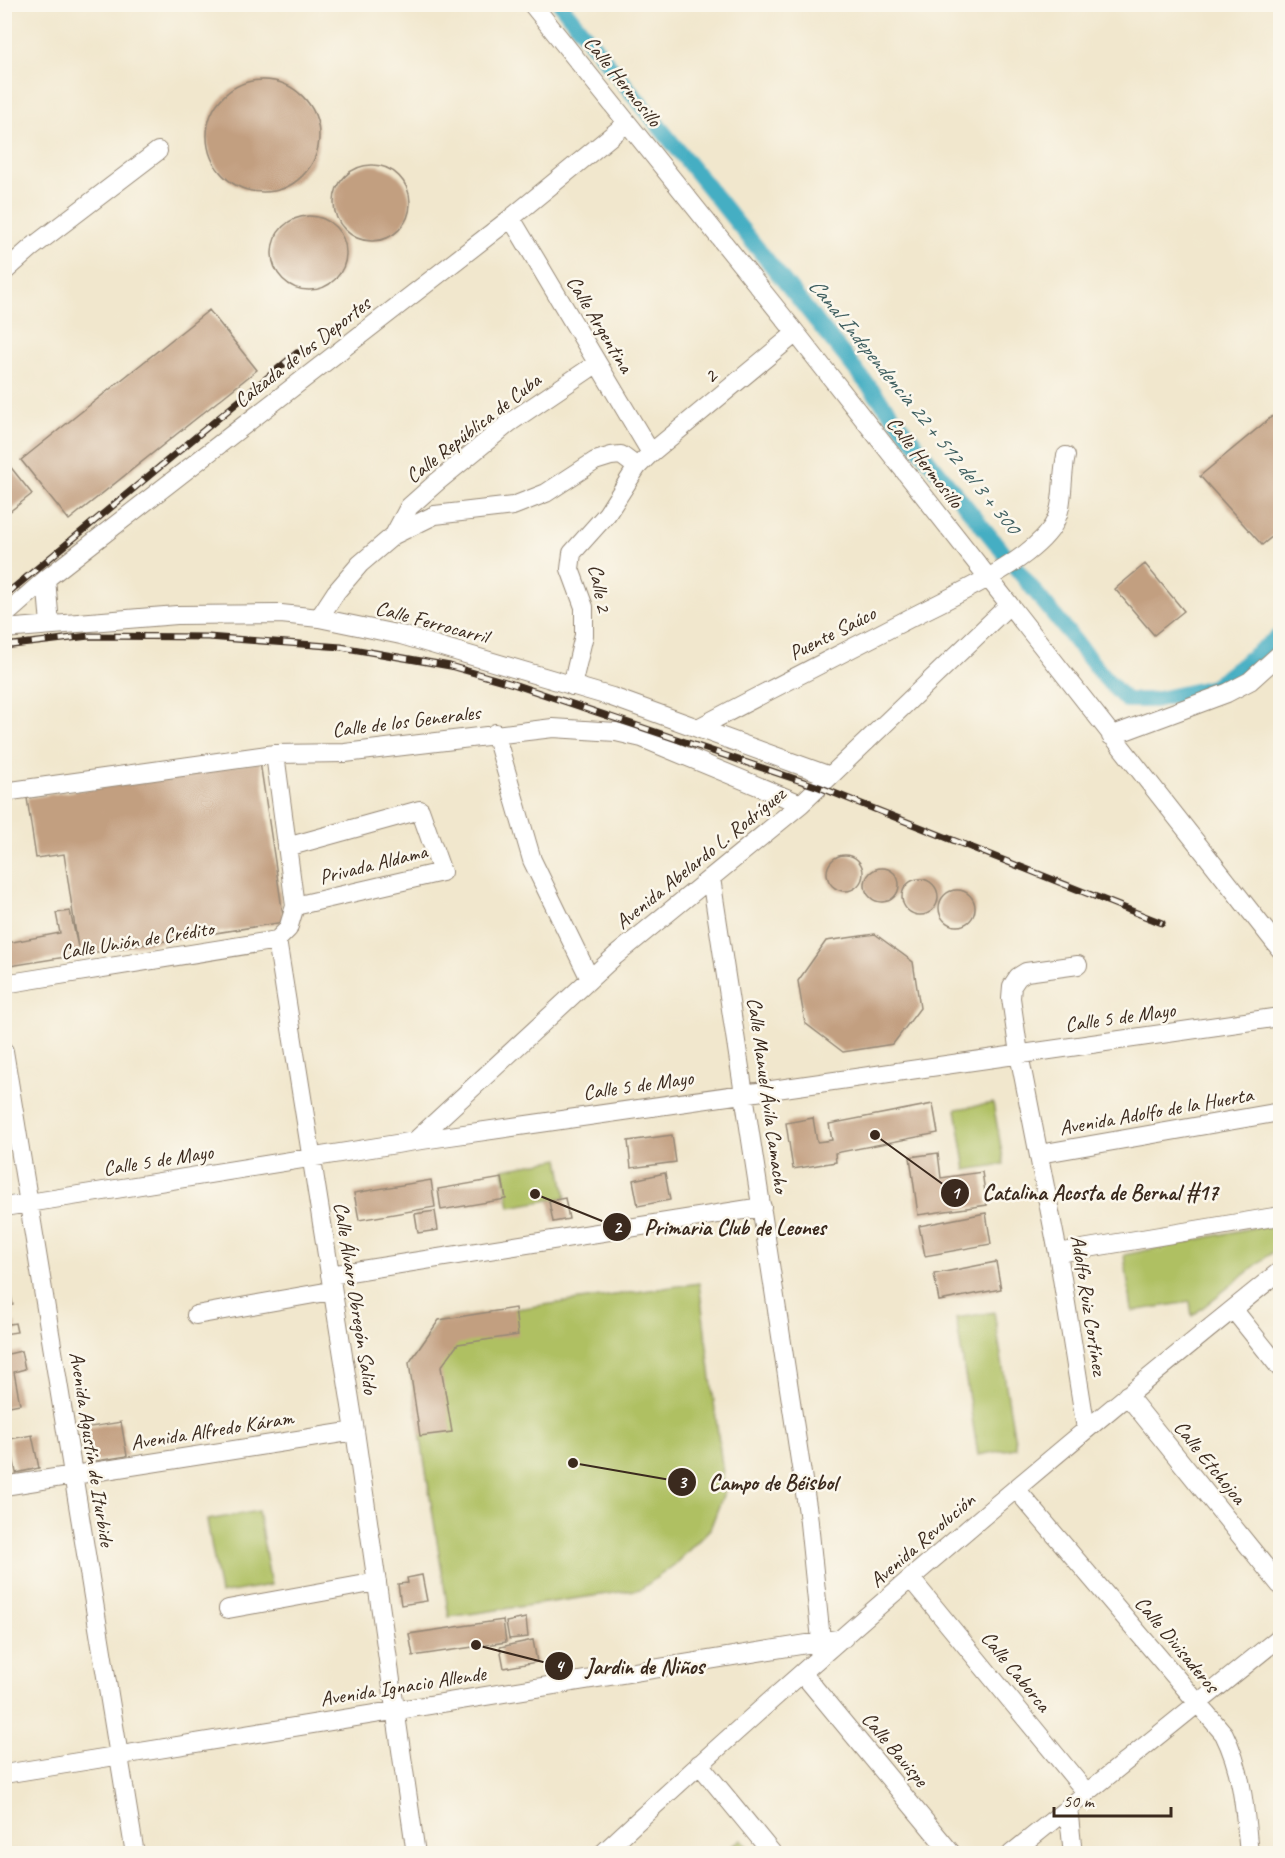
<svg xmlns="http://www.w3.org/2000/svg" width="1285" height="1858" viewBox="0 0 1285 1858" font-family="Caveat,sans-serif">
<style>
.green{fill:#afc062;stroke:#757540;stroke-width:1.5}
.lines{fill:none;stroke-linecap:round;stroke-linejoin:round}
.canal{stroke:#44aec3;stroke-width:16}
.building{fill:#c29f80}
.minor-casing{stroke:#968876;stroke-width:20}
.minor{stroke:#fff;stroke-width:18}
.rail-casing{stroke:#3b2a1e;stroke-width:7}
.rail{stroke:#fbf7ec;stroke-width:4.5;stroke-dasharray:14;stroke-linecap:butt}
.labels{text-anchor:middle;stroke-width:5;stroke-linejoin:round;paint-order:stroke}
.street-label{font-size:21px;fill:#3b2a1e;stroke:#fbf7ec}
.water-label{font-size:22px;font-style:italic;fill:#3f5f60;stroke:#fbf7ec}
.leader{fill:none;stroke:#3b2a1e;stroke-width:2}
.callout-dot{fill:#3b2a1e;stroke:#fbf7ec;stroke-width:2}
.mark-label{font-size:18px;text-anchor:middle;font-weight:bold;fill:#fff}
.callout-label{font-size:22px;text-anchor:middle;font-weight:bold;fill:#3b2a1e;stroke:#fbf7ec;stroke-width:5;stroke-linejoin:round;paint-order:stroke}
</style>
<rect width="100%" height="100%" fill="#fbf7ec"/>
<filter id="ink" filterUnits="userSpaceOnUse"><feTurbulence type="fractalNoise" baseFrequency=".0167" numOctaves="2"/><feDisplacementMap in="SourceGraphic" scale="12" xChannelSelector="R" yChannelSelector="G"/><feConvolveMatrix kernelMatrix="1 2 1 2 8 2 1 2 1" color-interpolation-filters="sRGB"/></filter>
<filter id="wash" filterUnits="userSpaceOnUse"><feTurbulence type="fractalNoise" baseFrequency=".008" numOctaves="4" result="noise"/><feDisplacementMap in="SourceGraphic" scale="24" xChannelSelector="R" yChannelSelector="G"/><feGaussianBlur stdDeviation="1.35" result="paint"/><feColorMatrix in="noise" values="0 0 0 0 0 0 0 0 0 0 0 0 0 0 0 0 0 1.4 0 .05"/><feComposite in="paint" operator="in"/></filter>
<g filter="url(#wash)">
<rect width="100%" height="100%" fill="#f1e7cd"/>
<path class="green" d="M993,1103L1004,1164L966,1170L956,1109Z
M559,1159L566,1197L510,1207L503,1169Z
M1280,1222V1246L1192,1316L1190,1302L1132,1311L1124,1255Z
M699,1283L725,1490L710,1529L674,1565L641,1589L449,1617L409,1363L439,1320Z
M994,1312L1016,1448L978,1455L956,1318Z
M258,1511L271,1585L220,1594L207,1520Z
M741,1839L753,1853H723Z"/>
<g class="lines">
<path class="canal" d="M560,4L1104,677L1126,700H1154L1213,687L1280,635"/>
</g>
<g id="blocks">
<path class="building" d="M207 136a56 56 0 1 1 112 0a56 56 0 1 1-112 0Z
M334 203a38 38 0 1 1 76 0a38 38 0 1 1-76 0Z
M272 253a37 37 0 1 1 74 0a37 37 0 1 1-74 0Z
M209,310L257,370L69,520L21,460Z
M1280,410V530L1262,545L1200,476Z
M9,465L32,494L4,516V469Z
M1145,564L1184,611L1154,635L1115,589Z
M260,762L284,922L10,966L7,943L60,933L56,913L70,911L78,947L64,854L36,858L27,798Z
M827 873a18 18 0 1 1 36 0a18 18 0 1 1-36 0Z
M865 885a17 17 0 1 1 34 0a17 17 0 1 1-34 0Z
M902 897a18 18 0 1 1 36 0a18 18 0 1 1-36 0Z
M939 908a18 18 0 1 1 36 0a18 18 0 1 1-36 0Z
M875,934L913,962L920,1008L893,1044L843,1052L805,1023L798,981L826,941Z
M933,1104L938,1133L835,1153L836,1162L793,1169L786,1123L813,1118L817,1142L832,1140L829,1124Z
M672,1135L676,1162L631,1168L628,1141Z
M938,1153L941,1178L982,1172L987,1205L918,1215L910,1157Z
M665,1173L670,1200L638,1206L633,1180Z
M502,1178L506,1199L441,1210L438,1189Z
M431,1180L435,1207L359,1220L354,1193Z
M565,1198L569,1219L553,1222L549,1201Z
M435,1211L438,1230L418,1233L415,1214Z
M986,1213L991,1244L925,1256L919,1226Z
M996,1262L1001,1289L939,1301L934,1274Z
M7,1279L13,1305L4,1307V1280Z
M515,1308L518,1335L458,1344L441,1367L452,1432L420,1436L409,1363L439,1320Z
M15,1323L17,1332L4,1334V1325Z
M21,1351L25,1369L14,1372L20,1404L4,1407V1355Z
M121,1422L127,1456L90,1462L84,1428Z
M32,1435L39,1468L16,1473L10,1439Z
M422,1575L427,1601L401,1605L398,1584L408,1583L407,1578Z
M526,1618L528,1637L509,1639L506,1622Z
M503,1620L506,1642L413,1656L409,1634Z
M533,1640L537,1662L504,1668L500,1647Z"/>
</g>
</g>
<g filter="url(#ink)">
<use href="#blocks" fill-opacity="0" stroke="#968876" stroke-width="1.5"/>
<g class="lines">
<defs>
<path id="minor" d="M532,4L796,333L1280,949
M511,218L651,453
M4,272L31,248L158,151
M394,535L435,515L513,506L546,493L595,461L611,456L621,455L637,467
M46,579L50,624
M4,616L46,579L511,218L627,123
M319,618L336,592L360,564L394,535L409,507L437,482L509,423L596,364
M4,629L177,615L281,614L319,618L401,635L612,697L830,776
M572,686L584,635V607L570,569L572,553L607,514L637,467L651,453L796,333
M698,728C769,690 841,654 912,617C952,596 1023,566 1050,530C1066,509 1060,481 1066,456
M495,733L532,860L590,979
M1111,736L1227,693L1250,681L1280,654
M275,754L295,906L288,929L277,940
M4,792L275,754L345,753L553,728L616,732L642,738L801,804
M287,847L420,810L442,872L295,906
M711,878L808,1513L821,1640
M277,940L355,1431L416,1854
M1078,965L1026,972L1018,977L1012,986L1011,998L1019,1054L1058,1253L1086,1429
M4,984L277,940
M4,1051L135,1854
M415,1141L615,956L801,804L1009,605
M1039,1154L1280,1112
M4,1207L415,1141L1280,1017
M1058,1253L1280,1216
M330,1275L762,1207
M1233,1309L1280,1368
M196,1315L331,1291
M1127,1395L1280,1585
M4,1486L355,1431
M1016,1489L1224,1734C1243,1772 1245,1812 1249,1854
M911,1579L1086,1792
M228,1609L377,1582
M803,1674L952,1854
M699,1764L773,1854
M4,1774L844,1638
M1068,1807L1073,1854
M602,1854C820,1651 1048,1458 1280,1271
M1011,1854L1280,1637"/>
</defs>
<use href="#minor" class="minor-casing"/>
<use href="#minor" class="minor"/>
<defs>
<path id="rail" d="M4,596L297,353
M4,646L89,636L208,637L341,647L450,666L513,684L819,787L1162,923"/>
</defs>
<use href="#rail" class="rail-casing"/>
<use href="#rail" class="rail"/>
</g>
</g>
<g class="labels">
<g class="street-label">
<text transform="translate(623 81) rotate(51)" y="7">Calle Hermosillo</text>
<text transform="translate(600 324) rotate(59)" y="7">Calle Argentina</text>
<text transform="translate(302 352) rotate(-38)" y="7">Calzada de los Deportes</text>
<text transform="translate(710 376) rotate(-39)" y="7">2</text>
<text transform="translate(473 428) rotate(-38)" y="7">Calle República de Cuba</text>
<text transform="translate(925 462) rotate(52)" y="7">Calle Hermosillo</text>
<text transform="translate(600 588) rotate(79)" y="7">Calle 2</text>
<text transform="translate(432 622) rotate(15)" y="7">Calle Ferrocarril</text>
<text transform="translate(832 633) rotate(-27)" y="7">Puente Saúco</text>
<text transform="translate(406 721) rotate(-7)" y="7">Calle de los Generales</text>
<text transform="translate(700 858) rotate(-39)" y="7">Avenida Abelardo L. Rodríguez</text>
<text transform="translate(373 864) rotate(-14)" y="7">Privada Aldama</text>
<text transform="translate(137 940) rotate(-9)" y="7">Calle Unión de Crédito</text>
<text transform="translate(1120 1017) rotate(-8)" y="7">Calle 5 de Mayo</text>
<text transform="translate(638 1085) rotate(-8)" y="7">Calle 5 de Mayo</text>
<text transform="translate(768 1095) rotate(82)" y="7">Calle Manuel Ávila Camacho</text>
<text transform="translate(1156 1111) rotate(-10)" y="7">Avenida Adolfo de la Huerta</text>
<text transform="translate(158 1160) rotate(-9)" y="7">Calle 5 de Mayo</text>
<text transform="translate(356 1298) rotate(81)" y="7">Calle Álvaro Obregón Salido</text>
<text transform="translate(1089 1305) rotate(81)" y="7">Adolfo Ruiz Cortínez</text>
<text transform="translate(212 1430) rotate(-9)" y="7">Avenida Alfredo Káram</text>
<text transform="translate(92 1449) rotate(81)" y="7">Avenida Agustín de Iturbide</text>
<text transform="translate(1210 1462) rotate(51)" y="7">Calle Etchojoa</text>
<text transform="translate(922 1540) rotate(-41)" y="7">Avenida Revolución</text>
<text transform="translate(1177 1644) rotate(50)" y="7">Calle Divisaderos</text>
<text transform="translate(1016 1671) rotate(51)" y="7">Calle Caborca</text>
<text transform="translate(403 1686) rotate(-9)" y="7">Avenida Ignacio Allende</text>
<text transform="translate(895 1749) rotate(50)" y="7">Calle Bavispe</text>
</g>
<g class="water-label">
<text transform="translate(915 405) rotate(51)" y="8">Canal Independencia 22 + 512 del 3 + 300</text>
</g>
</g>
<path class="leader" d="M875 1135L955 1193M535 1194L617 1227M573 1463L682 1482M476 1645L559 1666"/>
<g class="callout-dot">
<circle cx="875" cy="1135" r="6"/>
<circle cx="535" cy="1194" r="6"/>
<circle cx="573" cy="1463" r="6"/>
<circle cx="476" cy="1645" r="6"/>
<circle cx="955" cy="1193" r="15"/>
<circle cx="617" cy="1227" r="15"/>
<circle cx="682" cy="1482" r="15"/>
<circle cx="559" cy="1666" r="15"/>
</g>
<g class="mark-label">
<text x="955" y="1199">1</text>
<text x="617" y="1233">2</text>
<text x="682" y="1488">3</text>
<text x="559" y="1672">4</text>
</g>
<g class="callout-label">
<text x="1100" y="1200">Catalina Acosta de Bernal #17</text>
<text x="735" y="1235">Primaria Club de Leones</text>
<text x="773" y="1490">Campo de Béisbol</text>
<text x="645" y="1674">Jardin de Niños</text>
</g>
<rect width="1285" height="1858" fill="none" stroke="#fbf7ec" stroke-width="24"/>
<path d="M1054 1807v9h117v-9" fill="none" stroke="#3b2a1e" stroke-width="3"/>
<text x="1063" y="1807" font-size="18" fill="#3b2a1e" stroke="#fbf7ec" stroke-width="4.5" paint-order="stroke">50 m</text>
</svg>
